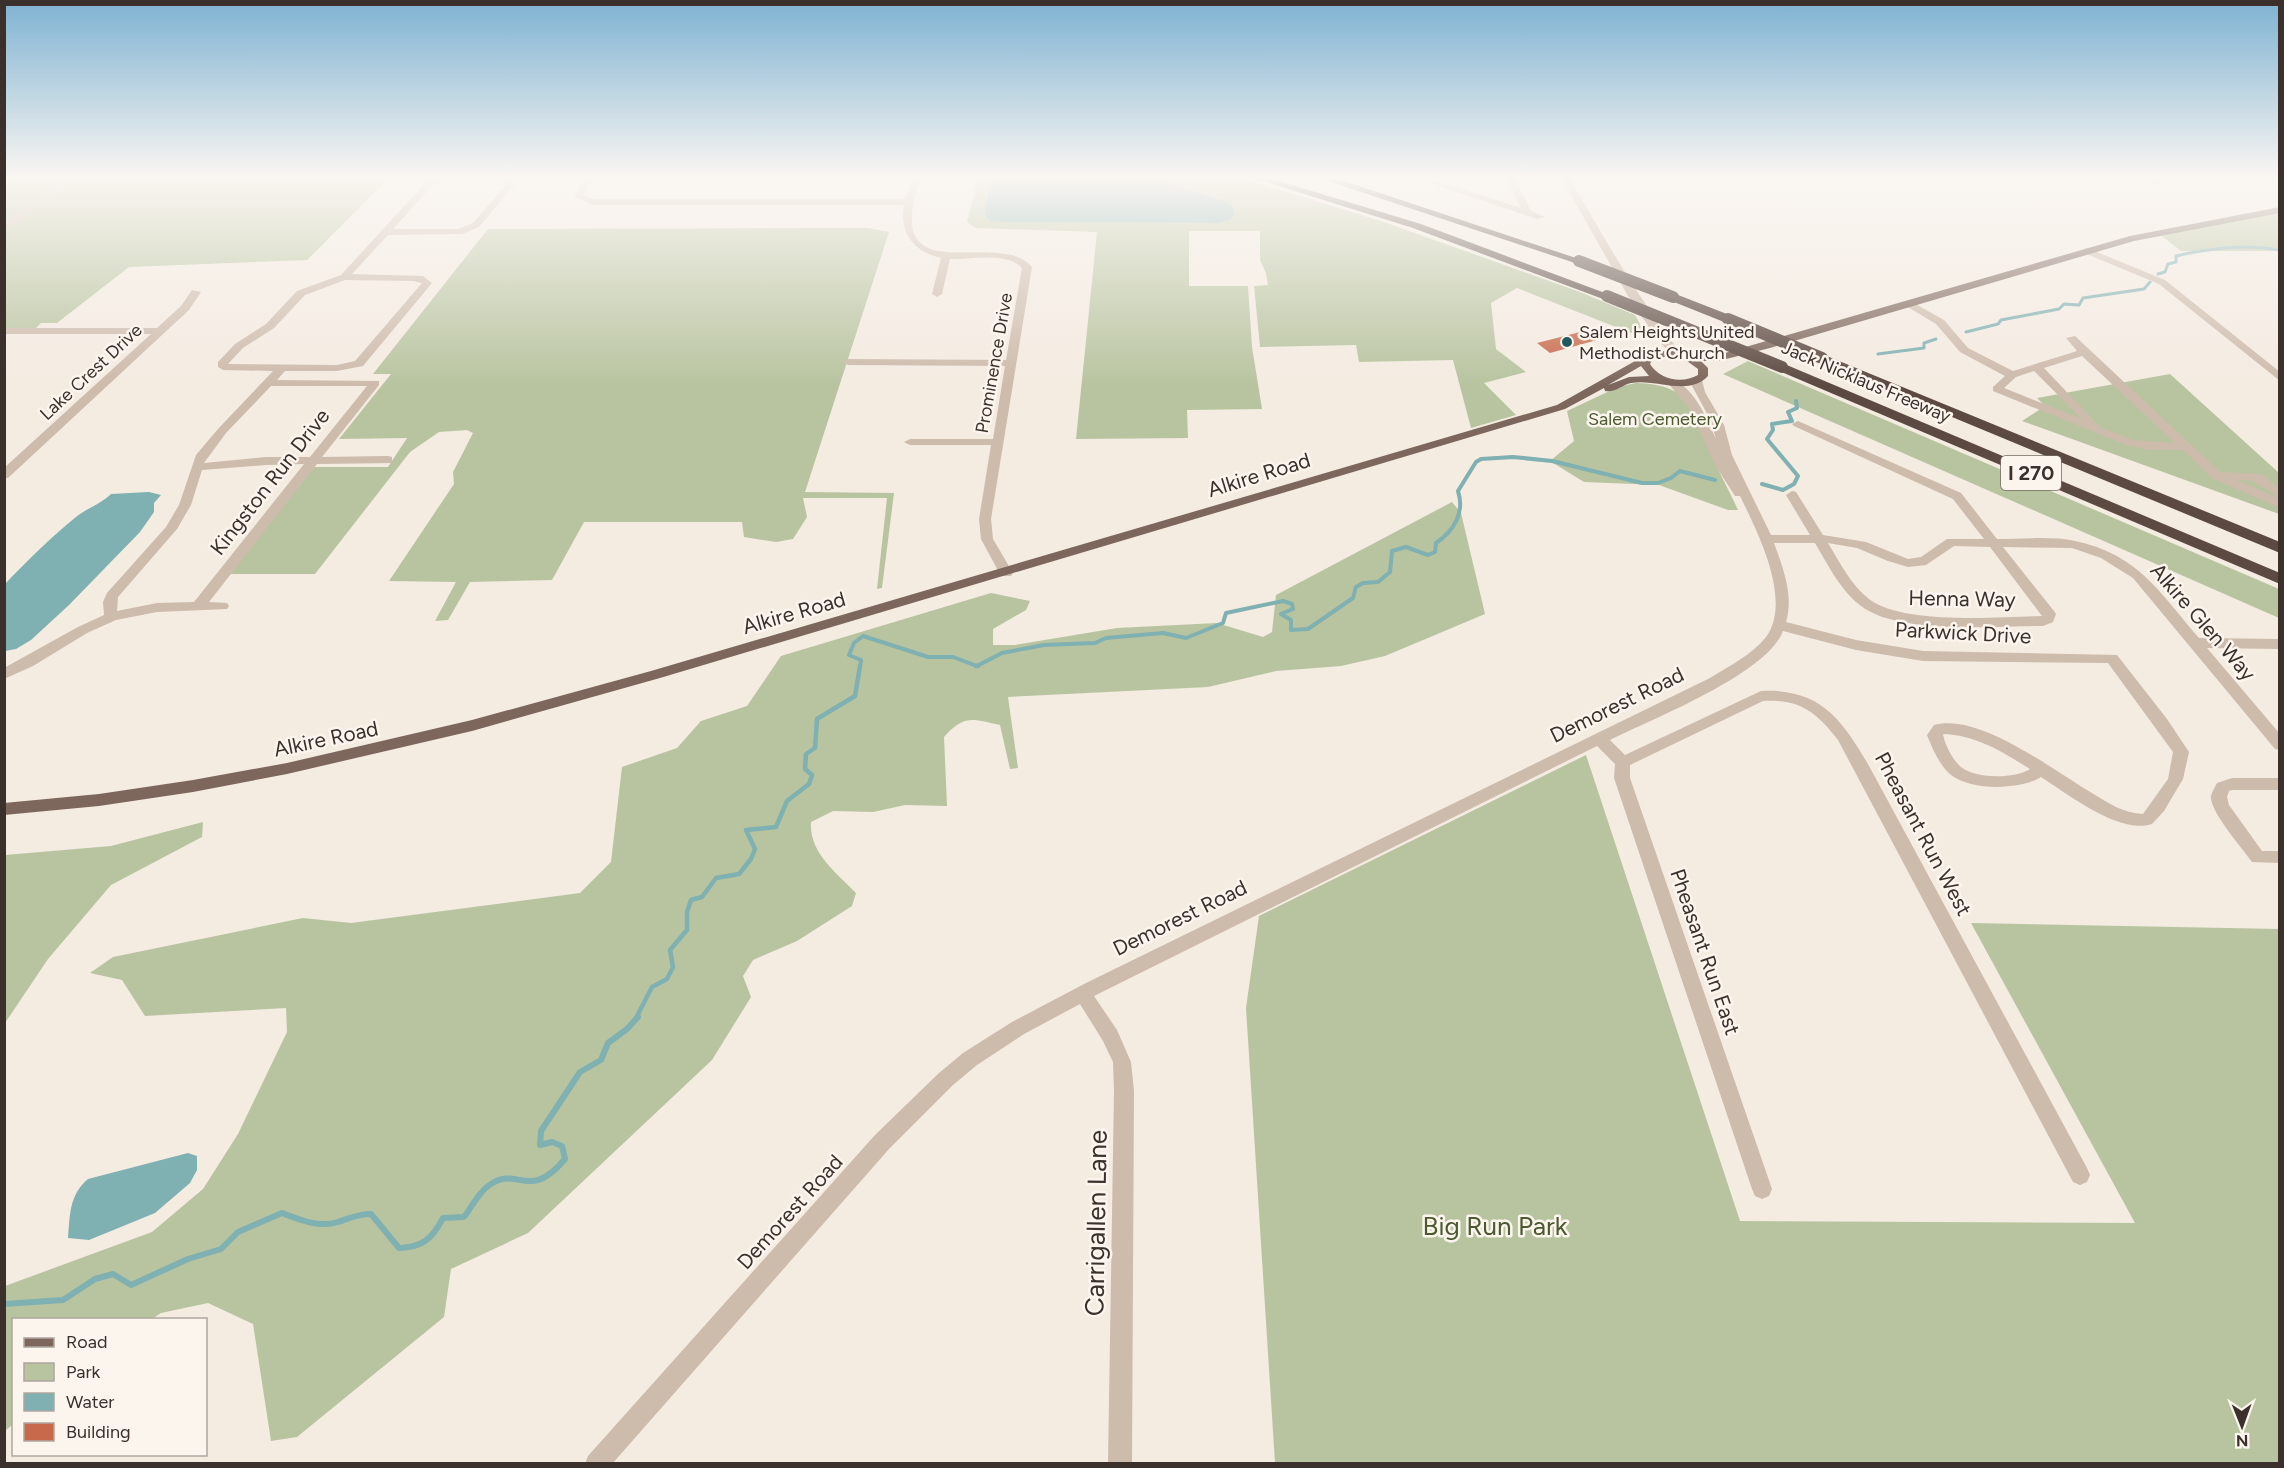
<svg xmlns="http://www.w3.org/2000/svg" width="2284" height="1468" viewBox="0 0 2284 1468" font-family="Figtree,sans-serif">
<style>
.green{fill:#b8c4a0}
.water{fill:#7fb0b2}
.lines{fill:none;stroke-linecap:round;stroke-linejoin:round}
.stream-far3{stroke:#7fb0b2;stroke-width:3}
.stream-far2{stroke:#7fb0b2;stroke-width:4}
.stream-far1{stroke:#7fb0b2;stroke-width:4.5}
.stream{stroke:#7fb0b2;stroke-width:6}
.building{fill:#c8694b}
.minor{fill:#cdbbac;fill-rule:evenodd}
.major{fill:#7d675c;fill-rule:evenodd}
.highway{fill:#5c4a42;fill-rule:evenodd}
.highway-bridge{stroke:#5c4a42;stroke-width:12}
.poi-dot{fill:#1f5a5e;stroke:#fbf5ee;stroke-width:2}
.labels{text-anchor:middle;stroke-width:5;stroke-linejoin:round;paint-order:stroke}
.far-poi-label{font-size:18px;fill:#3b302b;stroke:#fbf5ee;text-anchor:start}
.far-street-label{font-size:18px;fill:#3b302b;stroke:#fbf5ee}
.far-park-label{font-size:18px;fill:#4a5a2e;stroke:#fbf5ee}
.shield{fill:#fbf5ee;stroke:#756b66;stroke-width:1.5}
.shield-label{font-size:20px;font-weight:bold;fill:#3b302b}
.street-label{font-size:21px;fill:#3b302b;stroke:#fbf5ee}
.near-street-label{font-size:26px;fill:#3b302b;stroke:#fbf5ee}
.near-park-label{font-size:26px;fill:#4a5a2e;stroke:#fbf5ee}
</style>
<rect width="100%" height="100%" fill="#f4ebe1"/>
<path class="green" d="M16,179H388L307,260L129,267L57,323H41L36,328H5V187Z
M978,179H991L984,214L1003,222L1218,223L1230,220L1235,214L1232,205L1223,200L1155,179H1242L1300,196L1384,222L1580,292L1635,315L1645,333H1631L1517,288L1491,303L1496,349L1526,372L1484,383L1516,415L1471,428L1453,360L1359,362L1356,345L1260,347L1254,286L1268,285L1266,273L1260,260V231H1189V286H1248L1252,347L1262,409L1187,410L1188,438L1076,439L1097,232L976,228L967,222Z
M2279,210V251H2181L2157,232Z
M868,228L889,232L805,492L894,493L882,588L877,589L887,498H803L807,517L793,539L776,542L744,537L742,522H584L552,580L470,582L448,620L435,621L456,582L389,581L454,484L453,472L473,433L467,430L439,432L410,452L315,574H230L314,467H388L407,438L339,439L391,374H373L488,229Z
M1748,361L2279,589V618L1723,374Z
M2170,374L2279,473V514L2022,421L2045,406L2037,398Z
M1636,383C1692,385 1691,408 1710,451C1718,471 1729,490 1738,510H1728L1659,485L1584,482L1550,461L1574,441L1567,411L1618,387Z
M1452,502L1461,513L1485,614L1385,656L1341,666L1276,671L1208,687L1008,697L1018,768L1010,769L1000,725C973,719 964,714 944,737L947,806L905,805L873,812L833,811L811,822C809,853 836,872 856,893L852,906L797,941L753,960L743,976L751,997L712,1060L528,1233L451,1269L444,1317L297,1437L271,1441L253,1324L208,1303L161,1313L152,1319L14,1320L13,1424L5,1431V1286L152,1232L203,1189L238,1134L287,1032L286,1008L145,1016L122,980L90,973L113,957L303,918L351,923L580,893L611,862L622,767L677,748L701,721L747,706L781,656L991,593L1030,601L1026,610L993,629V645H1015L1117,628L1217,623L1263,637L1272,632L1276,595Z
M1586,755L1740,1221L2135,1223L1971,923L2279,929V1463H1275L1246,1008L1259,916Z
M203,822L202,837L111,885L48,959L5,1023V855L111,846Z"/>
<path class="water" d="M991,179H1155L1223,200L1232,205L1235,214L1230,220L1218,223L1003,222L989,220L984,214Z
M149,492L161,495L154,503V512L140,532L69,605L31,640L16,649L5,651V584C27,561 51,537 76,517C87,508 101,504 111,494Z
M188,1153L197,1156V1170L190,1183L155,1213L89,1240L68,1238C70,1215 69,1195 88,1179Z"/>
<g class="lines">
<path class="stream-far3" d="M2158,274L2165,272L2168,264L2176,262V256C2211,248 2244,244 2280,250
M1966,332L1998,324L2001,320L2059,309L2064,304L2079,305L2083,298L2144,289L2150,282
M1878,354L1924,348V343L1936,339"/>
<path class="stream-far2" d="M1762,484L1783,490L1794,484L1798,476L1767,439L1773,430L1772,424L1792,421L1788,412L1797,408L1796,401
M860,667L861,660L849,655L854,643L863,636L928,657H953L977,666L1002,653L1044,645L1095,643L1106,638L1163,633L1186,638L1223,623L1226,613L1283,601L1292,604L1293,609L1281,614L1291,620V630L1308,629L1353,598L1356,587L1363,583L1378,582L1390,572L1392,551L1406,547L1428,555L1435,552L1436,543C1454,531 1465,512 1458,491L1476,462L1481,459L1513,457L1552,461L1642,483H1658L1671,478L1680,471L1715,480"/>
<path class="stream-far1" d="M976,666H978
M636,1018L652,987L667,979L673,967L670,950L687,930V912L691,900L702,897L716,878L739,874L751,859L755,849L746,830L776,827L787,801L809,784L812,775L805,769L806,754L815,748L817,719L855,696L860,666"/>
<path class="stream" d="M4,1304L63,1300L95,1279L113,1274L131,1285L188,1259L221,1249L238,1232L282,1213C300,1220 319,1228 338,1222C350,1218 358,1214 371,1214L399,1248C423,1247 432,1239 443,1218L464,1217C472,1207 479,1191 491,1184C519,1166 529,1202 565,1159L562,1146L552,1142L540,1145L541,1131L580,1072L601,1060L608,1043L627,1029L638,1017"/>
</g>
<path class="building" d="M1584,331L1597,340L1550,353L1537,343Z"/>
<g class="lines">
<path class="minor" d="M67,179H77L4,231V223Z
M429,179H499L495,182L435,183L393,229H458L473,223L506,185L501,179H511L514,185L479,227L462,234L388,235L352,274L423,276L432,283L363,366L337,371H285L277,380L379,381V385L322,457L388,456L392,457V463L317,464L209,602L227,603L229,606L227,609L157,612L116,620L87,633L33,666L4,679V668L78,627L104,615L103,602L107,593L166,527L179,505L196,455L218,429L273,371L223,370L218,367V362L235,344L266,324L297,291L341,275ZM345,280L413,281L422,283L355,361L337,365L228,364L243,348L274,328L305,295ZM271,386H367L310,457H266L204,463L226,433ZM304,464L194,602L157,603L117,611L118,597L177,529L191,505L202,470L266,465Z
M584,179H592L583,195L594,199H905L912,179H920C880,298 998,226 1032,267L991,519L993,539L1013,573L1011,576H1001L981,539L979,519L991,445H910L904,442L910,439H993L1005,366L848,365L843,362L848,359L1006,360L1022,268C1006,251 971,260 950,259L942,294L937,297L932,294L941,258C914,252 899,233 904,205H593L574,196Z
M1418,179H1431L1521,208L1507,179H1515L1531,211L1545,217L1537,219Z
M1562,179H1570C1596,223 1620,267 1649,309C1661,326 1668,343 1687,354V358H1679L1670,353L1657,339L1628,296Z
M2147,179H2159L2162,182L2158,185Z
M2087,248L2165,280L2280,372V381L2159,284L2084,253V249Z
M192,290L201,292L189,310L8,478H4V468L151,334H4V328H157L181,306Z
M1910,301L1944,320L1968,348L2013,371L2077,351L2066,338L2075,336L2220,472L2260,474L2280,488V498L2253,481L2237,480L2280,499V508L2212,478L2183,450H2147L2126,445L1993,391V387L2005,376L1960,352L1936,324L1906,306L1905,304ZM2082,356L2175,443L2133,440L2100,427L2044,368ZM2034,371L2082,419L2004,388L2016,377Z
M1697,377L1702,380L1705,392L1724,425L1732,455L1771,535H1810L1786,495L1792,491L1796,492L1823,535L1866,542L1908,559L1921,557L1947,539H1984L1953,499L1794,426L1792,424L1798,421L1961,493L1997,539C2021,539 2053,536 2075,541C2138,554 2160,593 2199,638L2280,639V649L2207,648L2280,734V750L2275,749L2133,578L2101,558L2072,548L2003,547L2054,611L2056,614L2053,622L2043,626C1995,626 1899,635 1861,606C1841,591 1828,565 1815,543H1774C1783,568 1794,596 1786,622L1856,640L1923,651L2117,655L2167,719L2189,752L2183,779L2164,811L2152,824C2119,835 2068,794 2041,777C2021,790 1971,791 1951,775C1940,766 1932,748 1927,735L1934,725C1979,712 2054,771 2092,793C2108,803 2123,813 2143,814L2168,779L2173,752L2108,663L1923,661L1856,650L1783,631C1767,674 1652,719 1610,740L1625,755L1761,691C1820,688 1842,719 1869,766L2087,1168L2090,1175L2087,1182L2080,1185L2073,1182L1838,740C1816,712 1800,699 1763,701L1630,765V778L1772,1189L1769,1196L1762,1199L1755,1196L1752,1189L1614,778L1615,764L1597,746L1094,996L1117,1030L1131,1062L1134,1091L1132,1464H1108L1114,1091L1113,1062L1103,1041L1080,1004L1024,1034L977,1065L953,1085L889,1149L612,1464H585L588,1456L875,1135L939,1073L963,1053L1012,1022L1086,983L1710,678C1729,666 1752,655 1766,637C1793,600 1757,531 1740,496H1735L1715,465L1690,409L1667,382L1672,379C1694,387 1707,419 1716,439L1710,419L1692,386V380ZM1828,543L1857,548L1888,561L1908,567L1926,565L1954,546L1990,547L2042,616C1999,617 1902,625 1869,599C1851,585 1840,563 1828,543ZM1943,734C1976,735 2003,752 2030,769C2014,779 1976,779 1961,767C1952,759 1945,745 1943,734Z
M2232,778H2280V790H2232L2229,791L2227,797L2229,805L2262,851H2280V863L2252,862C2243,849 2209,811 2211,796C2212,792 2215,787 2217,783Z"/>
<path class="major" d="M2280,207V213L2134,241L1770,348L1718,361H1701L1708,368V376C1688,397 1656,378 1631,383C1622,385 1615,393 1605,391L1604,388L1565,409L660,678L472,731L287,774L193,792L99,806L4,815V803L99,794L193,780L287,763L472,720L651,671L1557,405L1644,356L1668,350L1688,355H1718L2130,236ZM1668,356L1687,361L1698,369V375C1682,384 1660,380 1650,364L1652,360ZM1641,366L1649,376L1629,377L1608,385Z"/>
<path class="highway" d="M1256,179H1272L1421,224L1613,296L1611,299H1603L1413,228Z
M1322,179H1338L1585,261L1583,263H1575Z
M1673,293L1732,316L1734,319L1728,323L1724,322L1669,300V294Z
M1822,354L2280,542V553L1817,361L1816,358Z
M1782,363L2280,573V584L1777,370L1776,367L1777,364Z"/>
<path class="highway-bridge" d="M1579,261L1673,297
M1607,296L1782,367
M1728,319L1822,358"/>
</g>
<linearGradient id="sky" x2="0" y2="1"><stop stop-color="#7eb2d2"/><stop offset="0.46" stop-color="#faf6f2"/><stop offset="1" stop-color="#faf6f2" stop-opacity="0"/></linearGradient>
<rect width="2284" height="385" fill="url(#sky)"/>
<circle class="poi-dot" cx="1567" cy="342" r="6"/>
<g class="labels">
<g class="far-poi-label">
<text x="1579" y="338">Salem Heights United<tspan x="1579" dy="21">Methodist Church</tspan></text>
</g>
<g class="far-street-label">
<text transform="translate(994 363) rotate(-80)" y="6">Prominence Drive</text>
<text transform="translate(91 372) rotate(-43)" y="6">Lake Crest Drive</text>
<text transform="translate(1866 382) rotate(23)" y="6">Jack Nicklaus Freeway</text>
</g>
<g class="far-park-label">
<text x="1655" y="425">Salem Cemetery</text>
</g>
<rect class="shield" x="2001" y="456" width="60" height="34" rx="4.5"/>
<g class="shield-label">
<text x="2031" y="480">I 270</text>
</g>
<g class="street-label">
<text transform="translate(1259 475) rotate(-17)" y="7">Alkire Road</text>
<text transform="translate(270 482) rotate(-52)" y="7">Kingston Run Drive</text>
<text transform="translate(1962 599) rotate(1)" y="7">Henna Way</text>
<text transform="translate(794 613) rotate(-16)" y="7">Alkire Road</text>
<text transform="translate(2203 622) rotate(49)" y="7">Alkire Glen Way</text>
<text transform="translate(1963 633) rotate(3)" y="7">Parkwick Drive</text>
<text transform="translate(1617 705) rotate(-26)" y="7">Demorest Road</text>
<text transform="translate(326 739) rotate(-12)" y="7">Alkire Road</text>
<text transform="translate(1923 834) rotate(62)" y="7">Pheasant Run West</text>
<text transform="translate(1180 918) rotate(-26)" y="7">Demorest Road</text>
<text transform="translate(1705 952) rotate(71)" y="7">Pheasant Run East</text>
<text transform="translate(790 1212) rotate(-48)" y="7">Demorest Road</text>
</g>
<g class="near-street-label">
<text transform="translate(1096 1223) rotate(-89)" y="9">Carrigallen Lane</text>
</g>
<g class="near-park-label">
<text x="1495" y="1235">Big Run Park</text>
</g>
</g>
<rect width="2284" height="1468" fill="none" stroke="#3b302b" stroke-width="12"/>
<rect x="12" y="1318" width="195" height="138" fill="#fbf5ee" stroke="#aea6a0" stroke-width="1.5"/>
<rect x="24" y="1338" width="30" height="9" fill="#7d675c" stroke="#aea6a0" stroke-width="1.5"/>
<text x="66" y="1348" font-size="18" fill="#3b302b">Road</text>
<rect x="24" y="1363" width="30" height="18" fill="#b8c4a0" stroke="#aea6a0" stroke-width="1.5"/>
<text x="66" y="1378" font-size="18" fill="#3b302b">Park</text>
<rect x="24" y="1393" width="30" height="18" fill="#7fb0b2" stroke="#aea6a0" stroke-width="1.5"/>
<text x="66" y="1408" font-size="18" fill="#3b302b">Water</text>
<rect x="24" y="1423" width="30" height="18" fill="#c8694b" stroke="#aea6a0" stroke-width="1.5"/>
<text x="66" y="1438" font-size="18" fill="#3b302b">Building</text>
<g transform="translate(2242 1426) rotate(179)" stroke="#fbf5ee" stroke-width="4.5" paint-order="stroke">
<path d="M0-4.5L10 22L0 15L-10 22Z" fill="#3b302b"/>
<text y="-9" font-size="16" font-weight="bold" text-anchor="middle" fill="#3b302b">N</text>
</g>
</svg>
